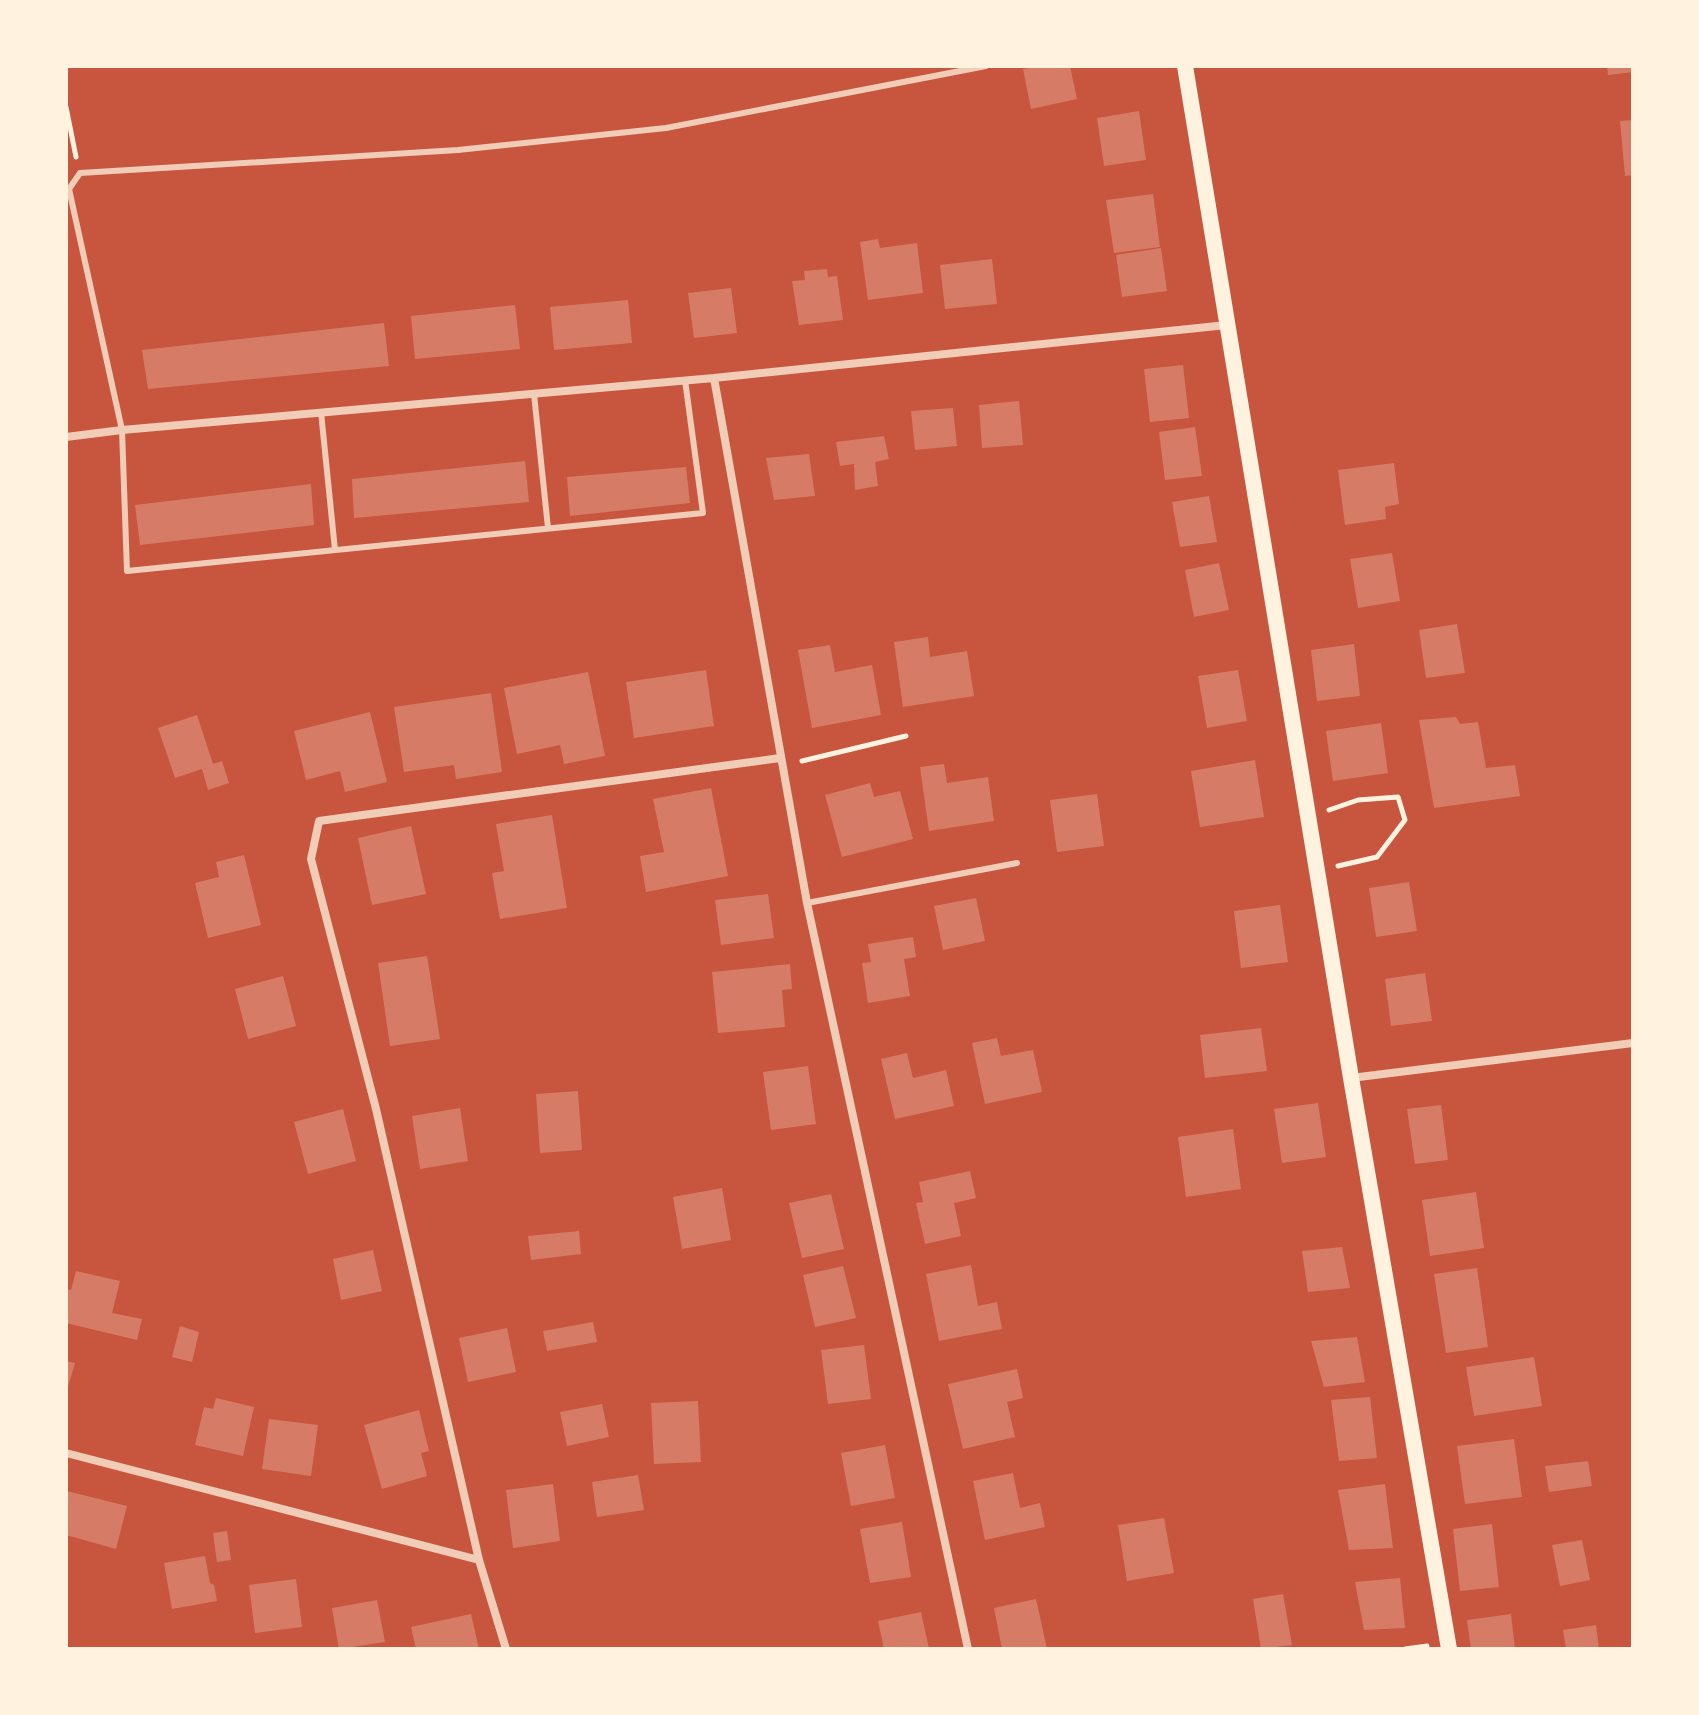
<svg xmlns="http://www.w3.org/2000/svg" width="1699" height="1715" viewBox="0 0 1699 1715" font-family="'Work Sans',sans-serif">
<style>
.building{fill:#d67c66}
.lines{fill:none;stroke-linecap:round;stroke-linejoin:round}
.path{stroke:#fff3e0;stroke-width:5}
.service{stroke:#f1ccb7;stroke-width:6}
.minor{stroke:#f1ccb7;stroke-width:8}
.secondary{stroke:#fff3e0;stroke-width:16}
</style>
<rect width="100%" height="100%" fill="#c8553d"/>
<path class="building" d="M1039,66H1070L1077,99L1031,109L1023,69Z
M1607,66H1633V72L1608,75Z
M1139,111L1146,160L1104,166L1097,118Z
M1633,120V175L1625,176L1620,121Z
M1153,194L1160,247L1114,253L1106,200Z
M878,239L880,248L917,243L923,293L868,300L860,242Z
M1161,248L1167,291L1122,297L1116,255Z
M992,259L997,304L945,309L940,265Z
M827,269L828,277L837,276L843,320L799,325L792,281L805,280L804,271Z
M731,288L737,333L694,338L688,293Z
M628,300L632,343L554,350L550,307Z
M515,305L520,349L415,359L411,316Z
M384,323L389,366L148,389L142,350Z
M1183,365L1189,418L1150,422L1144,369Z
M1019,401L1023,445L982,448L979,405Z
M953,408L957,446L915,450L911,411Z
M1195,427L1202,476L1165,480L1159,432Z
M884,436L889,459L875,462L878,486L855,490L854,464L840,466L836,442Z
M809,454L815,496L774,500L766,458Z
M525,461L529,502L354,518L352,479Z
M1394,463L1399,504L1385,507L1386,519L1345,525L1338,470Z
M686,467L690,503L570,516L567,477Z
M311,484L314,525L140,545L135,505Z
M1209,496L1217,542L1180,547L1172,502Z
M1392,553L1400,601L1358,608L1350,559Z
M1219,563L1229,610L1194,617L1185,570Z
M1457,624L1465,673L1426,678L1419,630Z
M928,637L930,657L967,651L974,696L903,707L894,642Z
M1354,644L1360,696L1317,701L1311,650Z
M830,645L835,672L872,665L881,715L812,728L798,650Z
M706,670L714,726L634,738L626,682Z
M1238,670L1247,721L1207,728L1198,676Z
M588,672L605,756L564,764L560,745L517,754L504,688Z
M491,693L502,772L456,779L454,765L404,772L394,707Z
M370,712L387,782L345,792L340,771L306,780L294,731Z
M197,715L213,764L222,761L229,783L208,790L202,769L175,778L158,728Z
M1456,717L1460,724L1478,722L1486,768L1515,765L1520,796L1434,808L1419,720Z
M1381,723L1388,773L1333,781L1326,731Z
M1255,760L1264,817L1200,827L1191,771Z
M944,764L947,783L988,777L994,821L929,831L920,767Z
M870,783L874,797L900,791L913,839L842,857L825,795Z
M711,788L728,876L646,892L640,856L664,852L653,799Z
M1097,794L1104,846L1057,852L1050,800Z
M552,815L567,908L500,919L492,873L504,871L496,824Z
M411,826L426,894L372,905L358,838Z
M244,855L261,925L208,938L195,883L219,877L216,862Z
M1409,882L1417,931L1376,937L1369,888Z
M768,894L774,938L721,945L715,900Z
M976,898L985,941L943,950L934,906Z
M1280,905L1288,962L1241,968L1234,911Z
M913,937L916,957L904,959L910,996L868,1003L862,963L871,962L868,944Z
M427,956L440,1039L390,1046L378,963Z
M790,964L792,989L782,990L785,1027L718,1033L712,972Z
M1425,973L1432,1021L1391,1026L1385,979Z
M283,976L296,1026L248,1039L235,989Z
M1261,1028L1267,1071L1205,1078L1200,1035Z
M997,1038L1001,1056L1033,1050L1042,1092L985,1104L972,1043Z
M907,1053L913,1078L946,1070L954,1106L895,1119L881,1059Z
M808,1066L816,1124L771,1130L763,1072Z
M578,1091L582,1150L540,1153L536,1094Z
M1318,1103L1326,1157L1282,1163L1274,1109Z
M1441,1105L1448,1160L1415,1164L1407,1109Z
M460,1108L468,1161L420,1169L412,1116Z
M343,1109L356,1161L308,1174L294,1122Z
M1233,1129L1241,1189L1186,1197L1178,1137Z
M970,1171L976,1198L954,1203L961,1236L925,1244L916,1203L923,1202L919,1182Z
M722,1188L731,1240L682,1249L673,1197Z
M1476,1192L1484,1248L1430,1256L1422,1200Z
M831,1194L844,1249L802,1258L789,1203Z
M579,1231L581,1254L531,1260L528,1236Z
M1342,1247L1350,1288L1308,1292L1302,1251Z
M373,1250L382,1291L341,1300L333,1259Z
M971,1265L978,1306L997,1302L1002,1329L939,1341L926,1274Z
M843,1266L856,1318L815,1327L803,1275Z
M1477,1268L1488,1347L1446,1353L1434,1274Z
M76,1271L120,1281L112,1313L142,1319L137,1340L66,1323V1289L71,1290Z
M593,1322L597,1342L547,1351L543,1331Z
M180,1326L199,1332L192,1362L172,1357Z
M507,1328L516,1372L468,1382L459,1338Z
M1357,1337L1365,1382L1324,1387L1311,1341Z
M864,1345L871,1399L828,1404L821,1350Z
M1534,1357L1542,1406L1474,1416L1466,1367Z
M66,1361L75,1363L67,1390H66Z
M1017,1369L1023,1398L1007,1402L1015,1437L963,1449L948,1384Z
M1370,1397L1377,1458L1339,1461L1331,1400Z
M216,1398L254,1407L243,1456L195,1445L204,1407L213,1409Z
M698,1401L701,1462L654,1464L651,1403Z
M602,1404L609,1437L567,1446L560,1412Z
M419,1410L429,1451L421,1453L427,1476L382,1489L364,1425Z
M269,1419L318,1425L311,1476L262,1469Z
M1514,1439L1522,1497L1465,1504L1457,1446Z
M885,1445L895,1498L851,1506L841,1453Z
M1588,1461L1592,1486L1549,1492L1545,1466Z
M1013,1473L1020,1508L1040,1503L1045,1527L985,1540L973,1481Z
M638,1475L644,1510L597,1517L592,1482Z
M553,1484L560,1541L513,1548L506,1490Z
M1385,1484L1393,1548L1349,1550L1338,1490Z
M67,1491L127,1506L116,1549L66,1535Z
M1164,1518L1174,1573L1127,1581L1118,1525Z
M902,1522L911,1577L870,1583L860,1529Z
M1492,1524L1499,1587L1460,1591L1453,1529Z
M227,1531L231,1560L217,1562L213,1533Z
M1582,1540L1590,1580L1560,1586L1552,1545Z
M205,1556L210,1583L214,1585L217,1601L172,1609L164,1563Z
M1400,1578L1405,1628L1364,1630L1355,1582Z
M296,1579L302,1627L255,1633L249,1585Z
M1283,1594L1292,1645L1261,1649L1253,1599Z
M1036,1599L1047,1649H1002L994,1608Z
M377,1600L385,1642L339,1649L332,1608Z
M921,1612L929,1649H884L878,1621Z
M471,1614L479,1649H416L411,1627Z
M1511,1614L1515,1649H1471L1467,1620Z
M1596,1625L1599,1649H1566L1563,1630Z"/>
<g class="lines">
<path class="path" d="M66,107L76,157
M802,761L906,736
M1329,810L1358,800L1398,797L1405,820L1377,857L1338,866
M1405,1649L1427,1646"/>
<path class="service" d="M685,380L703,513L127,571L122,430L69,189L80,173L458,150L666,128L986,66
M534,394L548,528
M321,412L335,550
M807,903L1017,863"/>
<path class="minor" d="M714,378L807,903L968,1649
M66,437L122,430L714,378L1227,325
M1351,1078L1633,1043
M66,1453L479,1560
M506,1649L479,1560L376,1109L311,859L319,821L780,758"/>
<path class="secondary" d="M1185,66L1351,1078L1449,1649"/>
</g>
<rect width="1699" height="1715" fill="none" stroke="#fff3e0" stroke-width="136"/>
</svg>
